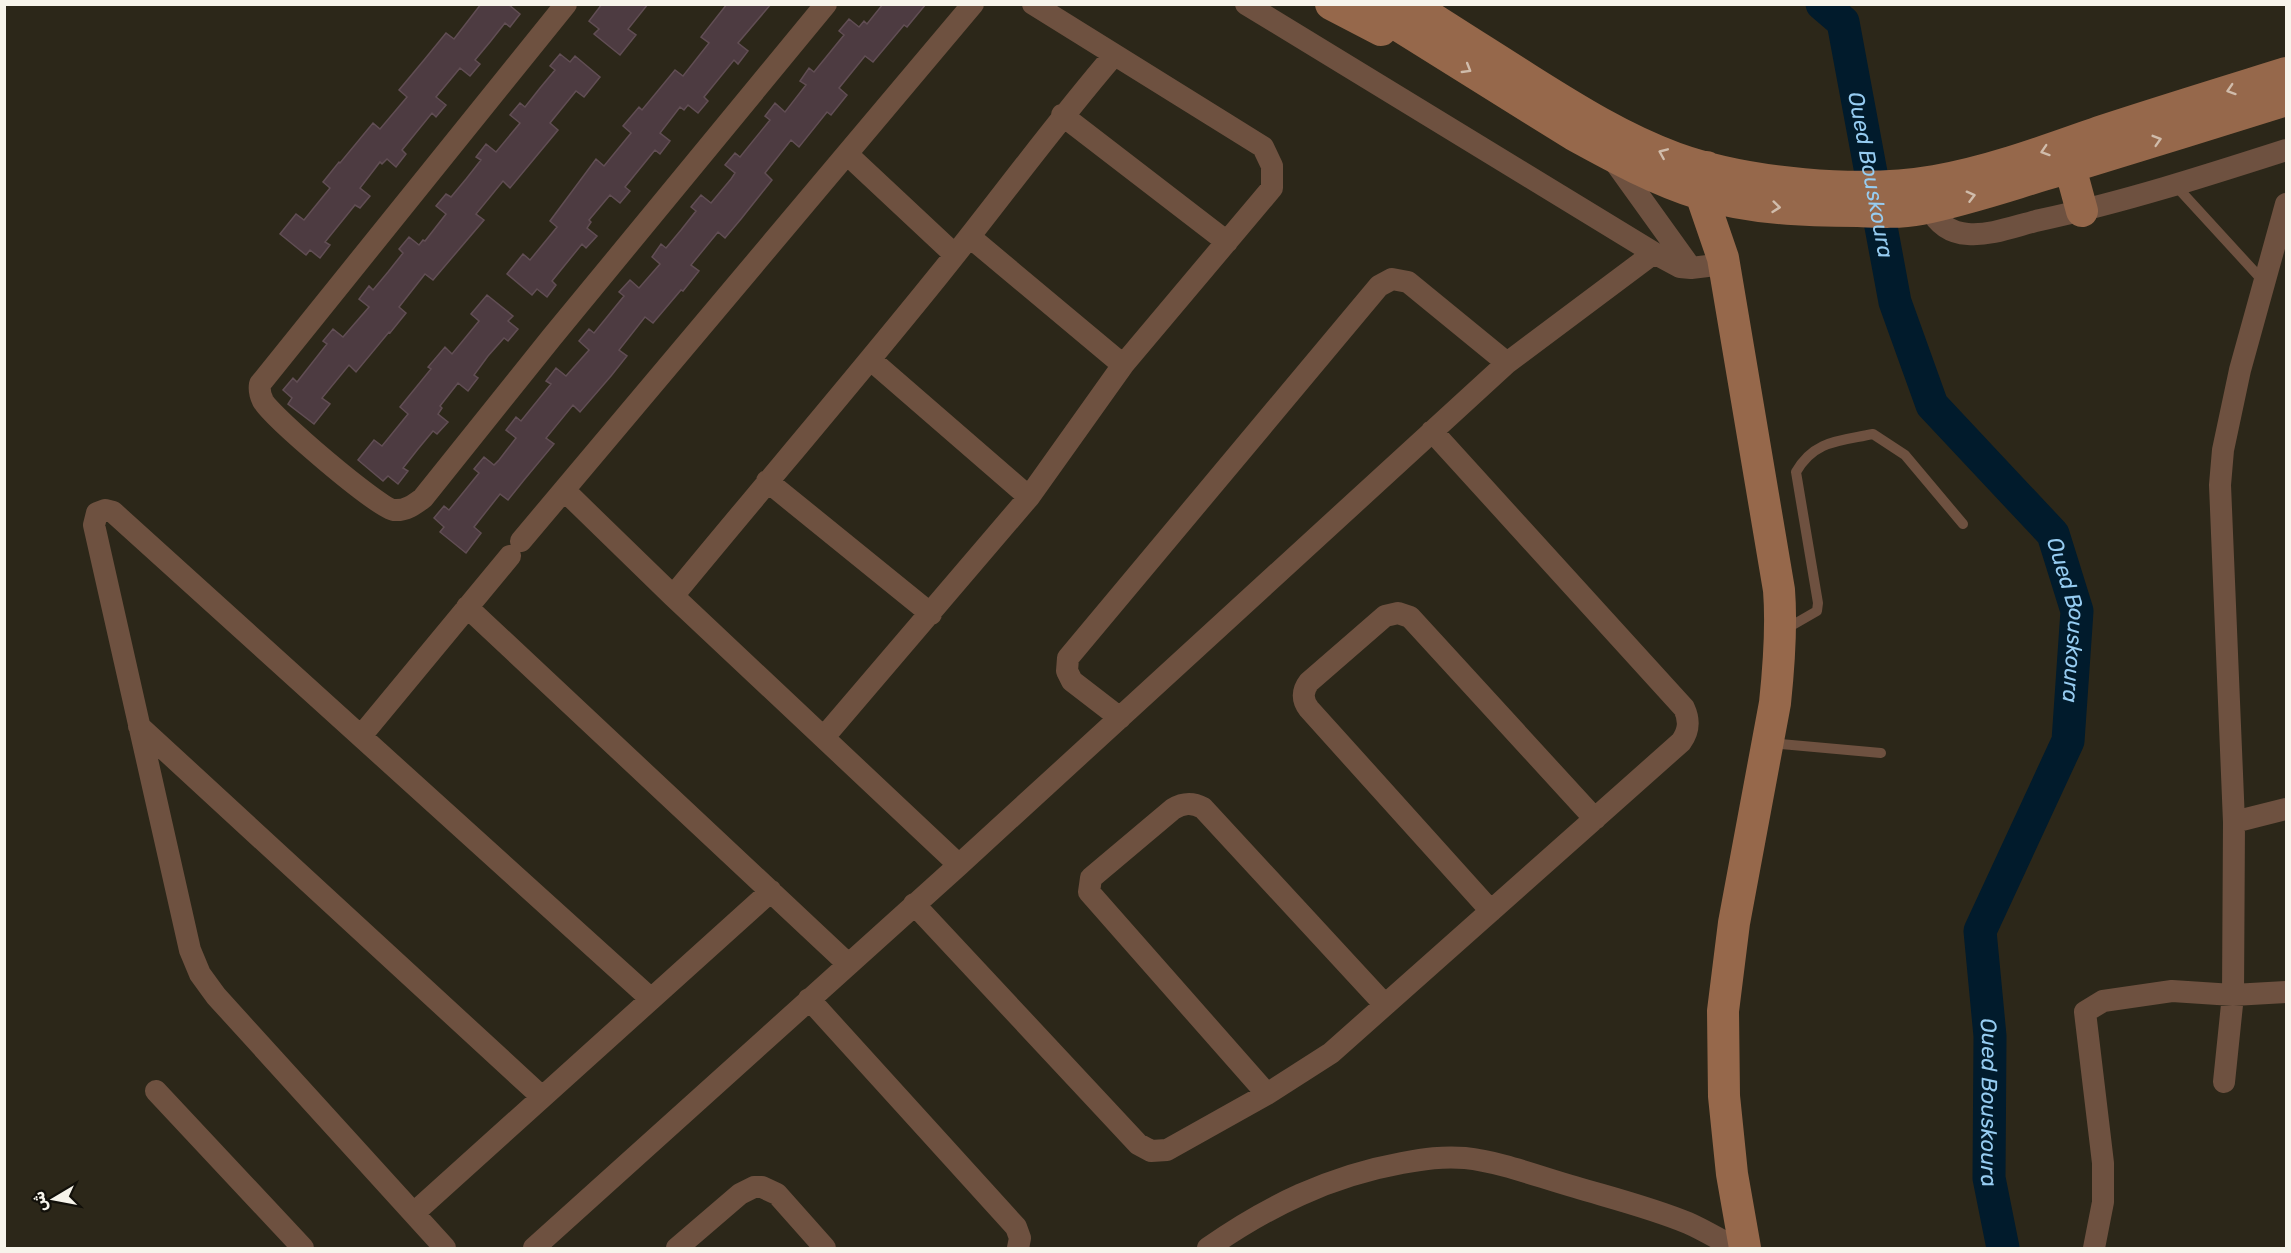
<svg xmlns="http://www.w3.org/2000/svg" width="2291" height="1253" viewBox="0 0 2291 1253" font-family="Rubik,Vazirmatn,sans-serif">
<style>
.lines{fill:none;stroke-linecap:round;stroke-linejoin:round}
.river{stroke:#011b2c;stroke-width:33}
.building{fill:#4d3b41;stroke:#614e54;stroke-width:1.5}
.lane{stroke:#6e5140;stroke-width:10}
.street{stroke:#6e5140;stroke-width:22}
.secondary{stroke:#96684b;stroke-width:32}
.oneway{stroke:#d0bcab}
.labels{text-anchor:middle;stroke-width:6;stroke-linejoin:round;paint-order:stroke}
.water-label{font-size:22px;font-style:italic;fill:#96ccf1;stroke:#12100a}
</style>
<rect width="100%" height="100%" fill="#2c2719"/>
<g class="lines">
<path class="river" id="s1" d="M1822,4L1843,22L1895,302L1932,405L2053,534L2077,611L2068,741L1980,931L1990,1036L1989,1178L2003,1248"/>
</g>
<path class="building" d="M481,4H508L520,14L510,27L505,23L490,42L475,60L480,64L470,76L460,68L436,97L446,105L436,117L432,113L402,150L406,154L396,167L387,159L382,164L380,162L360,188L370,196L360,208L355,205L325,242L330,245L320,258L310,250L306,255L280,234L296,214L304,220L330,188L323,182L339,162L340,163L373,123L380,129L407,97L399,90L424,60L446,33L454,39Z
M602,4H648L628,29L636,35L620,55L594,34L599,29L589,21Z
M727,4H771L738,43L748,51L738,64L734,60L704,97L708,101L698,113L688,105L684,110L680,107L660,133L670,141L660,154L655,150L625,187L630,191L620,203L610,195L589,220L591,222L587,228L597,236L586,248L582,244L552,281L556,285L547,297L537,289L532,295L507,274L523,254L530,260L557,227L550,221L596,159L604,166L631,133L623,126L639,107L642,110L675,70L683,76L709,43L701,37Z
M883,4H926L907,27L904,25L873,62L865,56L839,88L847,95L831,115L827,112L799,147L791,140L765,173L772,180L741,219L725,238L718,232L691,265L699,271L683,291L681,290L653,323L645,317L619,350L627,356L611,376L580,412L573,405L546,438L554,444L524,480L508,500L500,494L474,527L481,533L466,553L440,532L444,527L434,518L444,506L449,510L479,473L474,469L484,457L494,465L499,460L516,438L506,430L516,417L521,421L551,384L546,381L556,368L566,376L589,350L579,341L589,329L594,333L624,296L619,292L630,280L639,288L660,264L652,257L661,244L666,248L681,230L696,211L691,207L701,195L711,203L731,179L735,173L725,165L735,153L740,157L770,120L765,116L775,103L785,112L806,85L800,81L809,68L814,72L844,35L839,31L849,19L859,27L864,21L867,24Z
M560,54L570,62L575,56L600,77L584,97L576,91L550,123L558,130L510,188L503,181L476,214L484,220L433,280L425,274L399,307L406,313L390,333L389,332L356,372L349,365L322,398L330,404L314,424L288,404L292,398L283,390L293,378L297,382L327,344L323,341L333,329L343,337L369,307L359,299L369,286L373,290L388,272L403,253L399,249L409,237L419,245L423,240L425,241L446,214L436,206L446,194L451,197L466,179L481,160L476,157L486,144L496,152L520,123L510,115L520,103L525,107L540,88L555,70L550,66Z
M487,295L513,316L508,321L518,329L508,341L504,338L488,356L474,375L478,378L468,391L458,383L440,406L442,408L438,414L448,422L437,434L433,431L418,449L403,468L408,471L398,484L388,476L383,481L358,460L374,440L382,446L408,414L400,407L431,369L428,367L445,347L452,354L479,321L471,314Z"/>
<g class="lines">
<path class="lane" d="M2176,186L2264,282
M1784,630L1817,611L1818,603L1796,472C1814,440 1840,441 1873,434L1905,455L1963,524
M1770,743L1881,753"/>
<path class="street" d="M566,4L260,384C259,390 260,395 263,401C273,418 378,508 394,510C406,511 415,504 423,498L552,337L826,4
M1246,4L1654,253L1680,267L1691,268L1724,264
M1062,115L1227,242
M847,154L955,255
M1612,158L1691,268
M1929,207C1937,223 1950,233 1968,234C1991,236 2018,225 2040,220C2124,202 2205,176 2286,150
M970,237L1123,365
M871,360L1029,497
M767,481L931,614
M564,490L673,596L959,865
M521,541L973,4
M673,596C761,489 852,383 939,275C998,202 1053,126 1114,55
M467,607L848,964
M1120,718L1072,681L1067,671L1068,658L1379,286L1392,279L1408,282L1507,363
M139,726L542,1097
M361,736L510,556
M824,737L1029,497L1123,365L1272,188V166L1263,147L1033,4
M2234,822L2286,809
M914,904L1138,1144L1151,1151L1167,1150L1267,1094L1331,1053L1681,742C1689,731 1690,721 1684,708L1432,431
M1491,911L1309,709C1302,700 1302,691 1309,682L1385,616L1398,613L1410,617L1595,819
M809,999L1016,1227L1020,1238L1018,1248
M2224,1082L2233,995L2234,822L2220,485L2223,450L2240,370L2286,204
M156,1091L303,1248
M1267,1094L1089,892L1091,878L1173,809C1183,803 1192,802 1203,808L1385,1005
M414,1213L771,891
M445,1248L216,996L200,974L190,950L94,525L97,513L105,510L113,512L651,999
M534,1248L959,865L1507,363L1654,253
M677,1248L740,1194L754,1187H762L777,1194L825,1248
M1208,1248C1268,1206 1330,1176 1402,1163C1424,1159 1443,1156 1465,1158C1502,1162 1539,1177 1575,1187C1612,1198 1652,1208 1688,1223C1704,1230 1720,1240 1736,1248
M2094,1248L2103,1202V1163L2085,1012L2103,1001L2172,991L2233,995L2286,992"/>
<path class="secondary" d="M1331,4L1381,30
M1364,4L1574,135C1614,157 1656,180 1701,194C1751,209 1806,211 1858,211C1879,212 1901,213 1921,209C1967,200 2012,184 2057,171C2133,148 2210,124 2286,100
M1410,4C1450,30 1490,55 1529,80C1575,109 1623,139 1675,158C1747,184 1860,194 1935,181C1992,171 2048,150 2102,131C2163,111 2225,92 2286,73
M1707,167L1701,194L1723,258L1779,590C1782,628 1779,665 1775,703L1734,923L1723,1011L1724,1096L1732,1174L1745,1248
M2070,167L2082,211"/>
</g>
<defs><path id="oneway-chevron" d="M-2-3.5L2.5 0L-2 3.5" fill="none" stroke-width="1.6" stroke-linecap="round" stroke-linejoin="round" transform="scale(1.5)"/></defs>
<g class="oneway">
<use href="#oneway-chevron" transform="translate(1467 69) rotate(31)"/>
<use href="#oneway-chevron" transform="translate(2231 90) rotate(162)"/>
<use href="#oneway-chevron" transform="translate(2157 140) rotate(-17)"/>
<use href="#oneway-chevron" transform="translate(2045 151) rotate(162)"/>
<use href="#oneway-chevron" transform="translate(1663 153) rotate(-157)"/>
<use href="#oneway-chevron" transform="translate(1971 196) rotate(-15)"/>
<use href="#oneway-chevron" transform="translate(1776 207) rotate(6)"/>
</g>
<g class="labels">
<g class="water-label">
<text dy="8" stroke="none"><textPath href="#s1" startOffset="183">Oued Bouskoura</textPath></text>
<text dy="8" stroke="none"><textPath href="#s1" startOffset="687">Oued Bouskoura</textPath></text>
<text dy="8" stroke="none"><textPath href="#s1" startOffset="1191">Oued Bouskoura</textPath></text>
</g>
</g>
<rect width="2291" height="1253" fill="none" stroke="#f7f4eb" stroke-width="12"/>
<g transform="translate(54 1199) rotate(260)" stroke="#12100a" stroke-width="4.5" paint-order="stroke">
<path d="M0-4.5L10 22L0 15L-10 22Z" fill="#f7f4eb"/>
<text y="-9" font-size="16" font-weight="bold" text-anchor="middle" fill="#f7f4eb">ش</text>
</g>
</svg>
